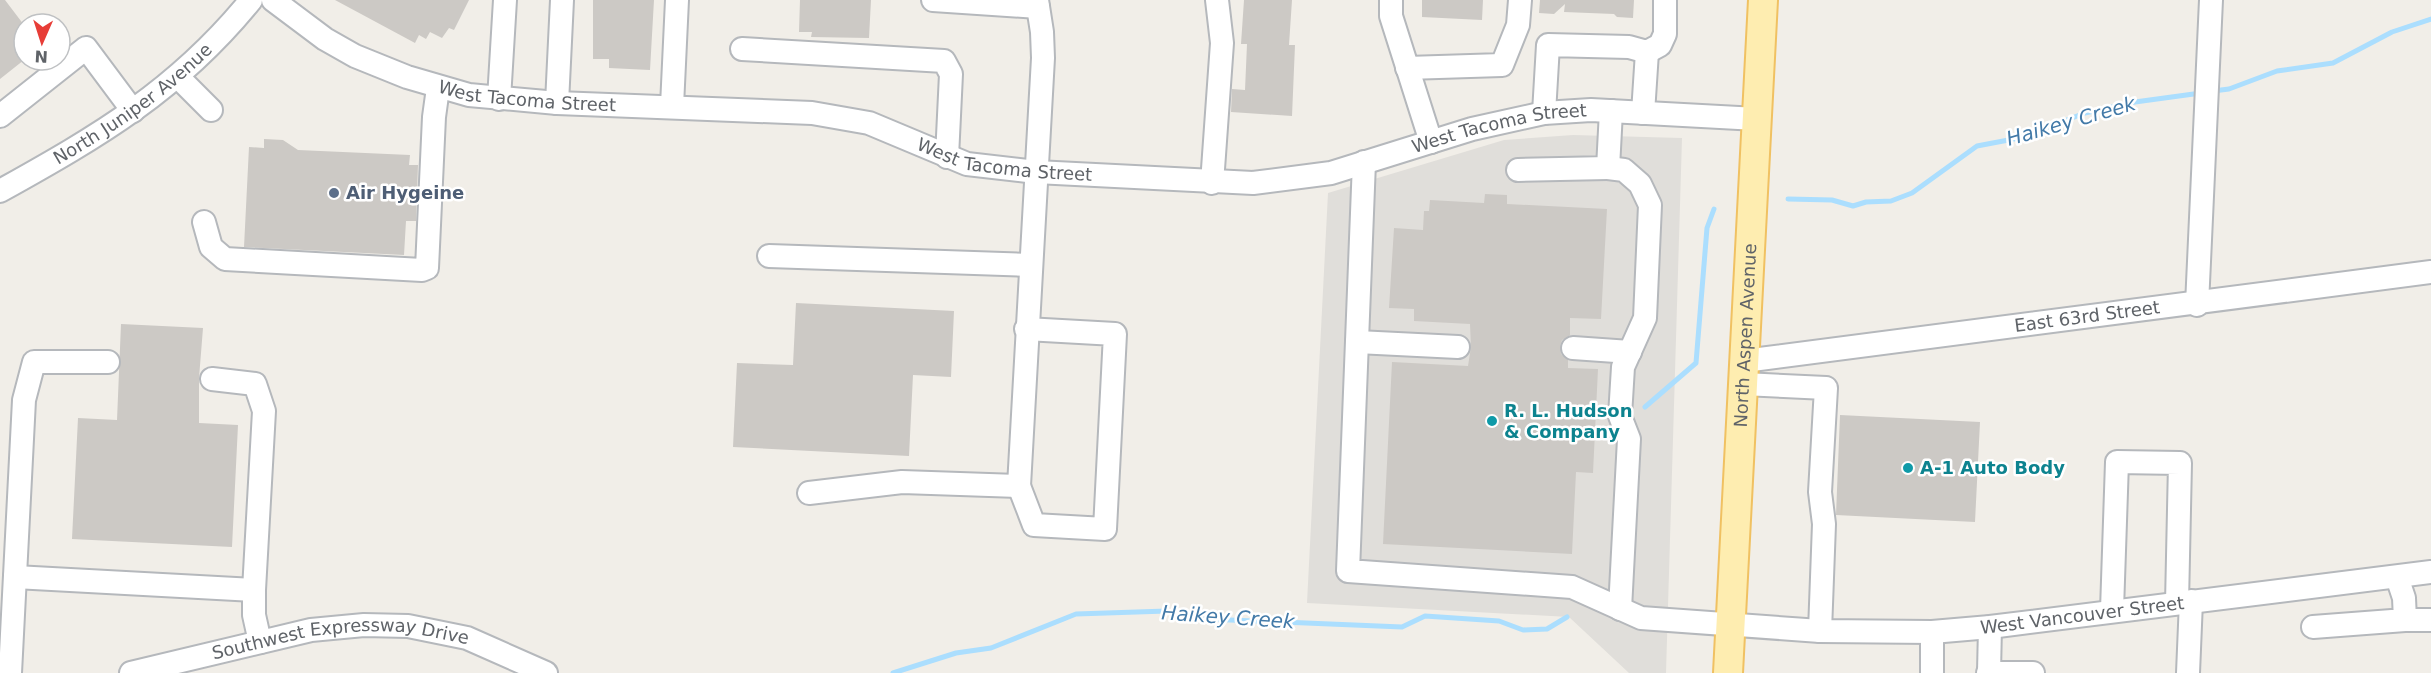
<svg xmlns="http://www.w3.org/2000/svg" width="2431" height="673" viewBox="0 0 2431 673" font-family="'DejaVu Sans',sans-serif">
<style>
.industrial{fill:#e0deda}
.lines{fill:none;stroke-linecap:round;stroke-linejoin:round}
.stream{stroke:#abdefe;stroke-width:5}
.building{fill:#ccc9c5}
.minor-casing{stroke:#b5b8bc;stroke-width:26}
.major-casing{stroke:#f0c162;stroke-width:32}
.minor{stroke:#fff;stroke-width:22}
.major{stroke:#feedb0;stroke-width:28}
.service-dot{fill:#5c6f8a;stroke:#fff;stroke-width:2}
.culture-dot{fill:#0f9aa8;stroke:#fff;stroke-width:2}
.labels{text-anchor:middle;stroke-width:5;stroke-linejoin:round;paint-order:stroke}
.street-label{font-size:18px;fill:#5f6368;stroke:#fff}
.service-label{font-size:18px;font-weight:bold;fill:#4e5e75;stroke:#fff;text-anchor:start}
.culture-label{font-size:18px;font-weight:bold;fill:#0d838f;stroke:#fff;text-anchor:start}
.water-label{font-size:20px;font-style:italic;fill:#437aa8;stroke:#fff}
</style>
<rect width="100%" height="100%" fill="#f1eee8"/>
<path class="industrial" d="M1573,135L1682,138L1666,673H1629L1569,617L1307,603L1328,193L1504,140Z"/>
<g class="lines">
<path class="stream" d="M2213,91L2229,89L2277,71L2333,63L2392,32L2431,19
M1788,199L1832,200L1853,206L1866,202L1891,201L1912,193L1977,146L2019,138L2085,113L2135,102L2201,93
M1645,407L1696,363L1707,228L1714,209
M893,673L956,653L991,648L1076,614L1167,611L1182,618L1402,627L1425,616L1499,621L1523,630L1547,629L1567,617"/>
</g>
<path class="building" d="M0,0H5L24,25V60L0,79Z
M335,0H469L454,30L449,28L442,38L430,32L426,39L419,35L415,43Z
M593,0H654L650,70L609,68V59H593Z
M800,0H871L869,38L811,37L812,32H799Z
M1244,0H1292L1289,45H1295L1292,116L1231,112L1232,89L1245,90L1247,44H1241Z
M1422,0H1483L1482,20L1422,17Z
M1540,0H1634L1633,18L1617,17L1614,14L1564,12L1565,4L1554,14L1539,13Z
M264,139L283,140L298,150L410,155L409,165H418L416,221H406L404,255L244,247L249,147L264,148Z
M1485,194L1507,195V204L1607,209L1601,319L1570,318V335L1562,340L1560,346L1561,354L1568,360V368L1598,369L1593,473L1576,472L1572,554L1383,544L1392,362L1468,366L1471,347L1470,324L1414,321V309L1389,308L1394,228L1423,230L1424,211H1429L1430,200L1484,203Z
M796,303L954,311L951,377L913,375L909,456L733,447L737,363L793,365Z
M121,324L203,328L199,378V423L238,425L232,547L72,539L78,418L117,420Z
M1840,415L1980,422L1975,522L1836,515Z"/>
<g class="lines">
<defs>
<g id="minor">
<path id="s1" d="M273,0L325,39L355,56L407,77L469,95L557,103L812,113L869,123L967,164L1036,172L1253,183L1331,173L1472,129L1544,113L1591,110L1757,119"/>
<path d="M933,0L1038,7"/>
<path d="M1391,0V16L1431,142"/>
<path d="M742,49L944,61L951,74L947,157"/>
<path d="M1407,68L1502,65L1518,25L1520,0"/>
<path d="M178,77L211,110"/>
<path d="M499,99L505,0"/>
<path d="M557,103L562,0"/>
<path d="M672,106L677,0"/>
<path d="M1544,113L1548,45L1629,47L1647,52L1660,45L1665,34V0"/>
<path d="M1643,113L1647,52"/>
<path d="M0,116L86,48L133,111"/>
<path id="s2" d="M1364,162L1348,571L1572,587L1641,618L1820,631L1932,632L1990,627L2431,572"/>
<path d="M1608,168L1624,170L1640,184L1650,205L1645,318L1623,367L1620,416L1629,439L1620,609"/>
<path d="M1518,170L1608,168L1611,111"/>
<path d="M1212,183L1222,43L1217,0"/>
<path id="s3" d="M0,191C99,136 178,90 251,0"/>
<path d="M204,222L211,247L225,259L422,270L427,268L434,117L438,88"/>
<path d="M769,256L1030,265"/>
<path d="M2197,305L2211,0"/>
<path d="M1357,342L1458,347"/>
<path d="M1573,348L1630,352"/>
<path id="s4" d="M1744,361L2431,272"/>
<path d="M212,379L255,384L264,411L254,590V615L260,642"/>
<path d="M1743,384L1826,388L1820,492L1824,524L1820,631"/>
<path d="M1019,486L1034,525L1105,529L1115,334L1026,329"/>
<path d="M809,493L902,482L1019,486L1043,58L1042,32L1037,0"/>
<path d="M15,577L254,590"/>
<path d="M2112,610L2117,462L2180,463L2177,603"/>
<path d="M2405,620H2431"/>
<path d="M2313,627L2405,620L2404,598L2397,577"/>
<path d="M1989,672L1990,627"/>
<path d="M10,673L24,400L34,362H108"/>
<path id="s5" d="M131,673L311,630L364,625L408,626L467,638L546,673"/>
<path d="M1932,673V632"/>
<path d="M1988,673H2033"/>
<path d="M2188,673L2191,601"/>
</g>
<g id="major">
<path id="s6" d="M1728,673L1763,0"/>
</g>
</defs>
<use href="#minor" class="minor-casing"/>
<use href="#major" class="major-casing"/>
<use href="#minor" class="minor"/>
<use href="#major" class="major"/>
</g>
<circle class="service-dot" cx="334" cy="193" r="6"/>
<g class="culture-dot">
<circle cx="1492" cy="421" r="6"/>
<circle cx="1908" cy="468" r="6"/>
</g>
<g class="labels">
<g class="street-label">
<text dy="6" stroke="none"><textPath href="#s1" startOffset="278">West Tacoma Street</textPath></text>
<text dy="6" stroke="none"><textPath href="#s3" startOffset="159">North Juniper Avenue</textPath></text>
<text dy="6" stroke="none"><textPath href="#s1" startOffset="1268">West Tacoma Street</textPath></text>
<text dy="6" stroke="none"><textPath href="#s1" startOffset="764">West Tacoma Street</textPath></text>
<text dy="6" stroke="none"><textPath href="#s4" startOffset="346">East 63rd Street</textPath></text>
<text dy="6" stroke="none"><textPath href="#s6" startOffset="338">North Aspen Avenue</textPath></text>
<text dy="6" stroke="none"><textPath href="#s2" startOffset="1152">West Vancouver Street</textPath></text>
<text dy="6" stroke="none"><textPath href="#s5" startOffset="214">Southwest Expressway Drive</textPath></text>
</g>
<g class="service-label">
<text x="346" y="199">Air Hygeine</text>
</g>
<g class="culture-label">
<text x="1504" y="417">R. L. Hudson<tspan x="1504" dy="21">&amp; Company</tspan></text>
<text x="1920" y="474">A-1 Auto Body</text>
</g>
<g class="water-label">
<text transform="translate(2071 121) rotate(-16)" y="7">Haikey Creek</text>
<text transform="translate(1228 617) rotate(4)" y="7">Haikey Creek</text>
</g>
</g>
<g transform="translate(42 42) rotate(183)"><circle r="28" fill="#ffffff" stroke="#bfc1c3" stroke-width="1.5"/>
<path d="M0-4.5L10 22L0 15L-10 22Z" fill="#e73d37"/>
<text y="-9" font-size="16" font-weight="bold" text-anchor="middle" fill="#5f6368">N</text>
</g>
</svg>
